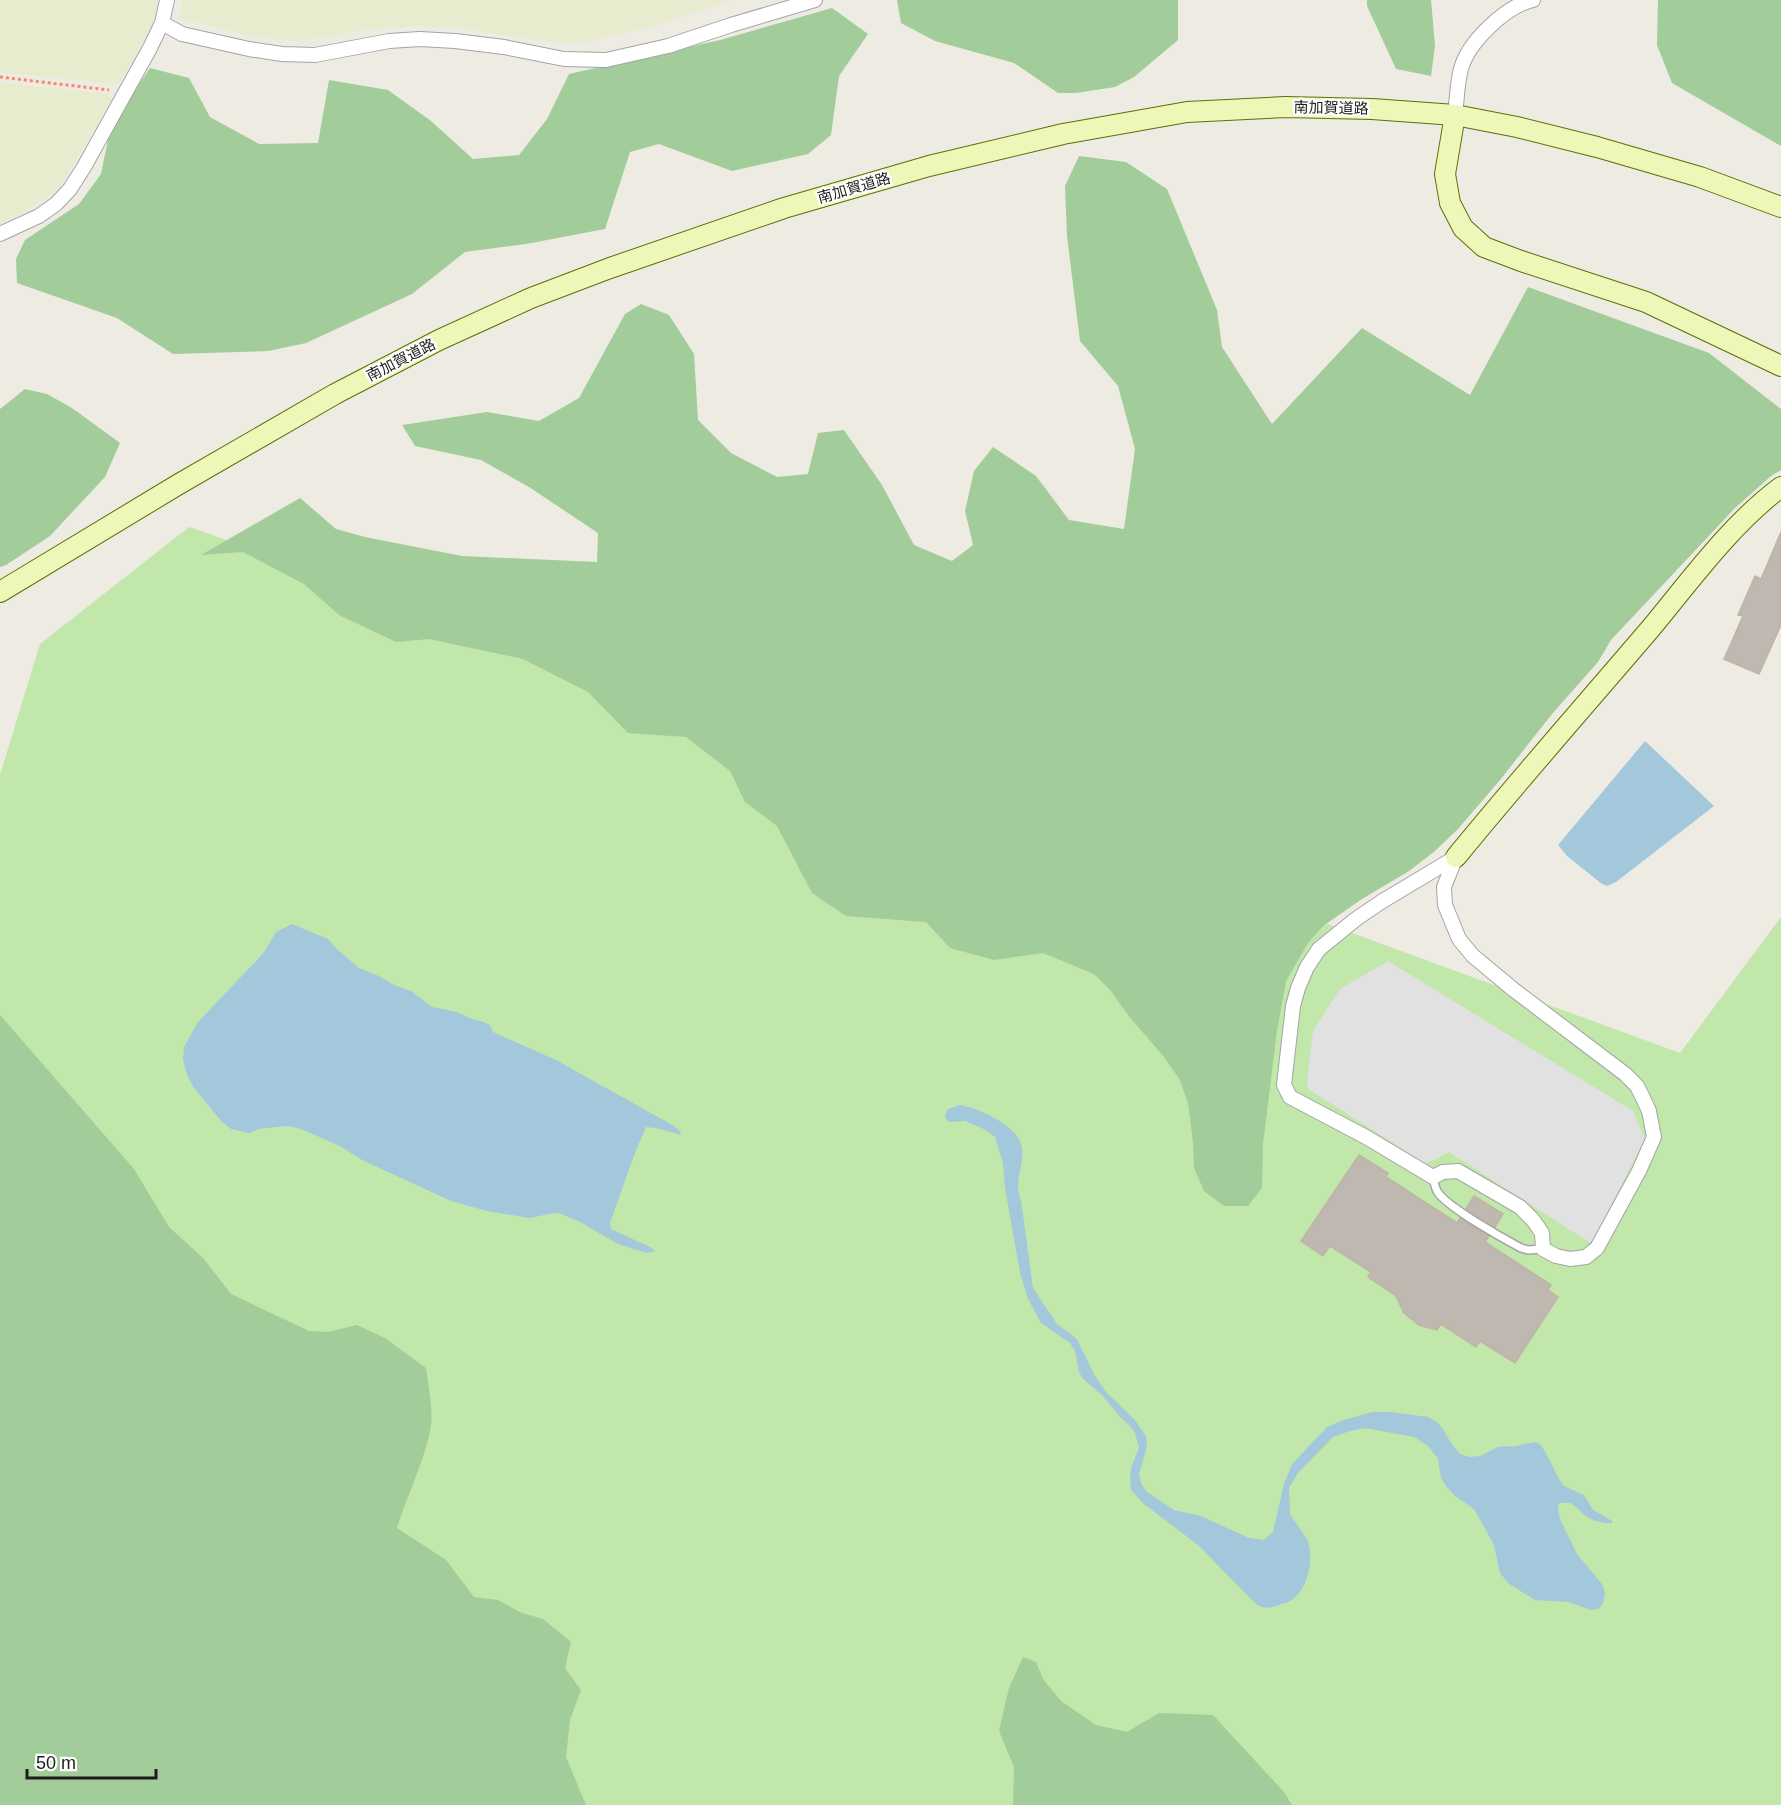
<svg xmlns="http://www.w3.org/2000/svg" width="1781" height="1805" viewBox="0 0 1781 1805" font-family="Arial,'Noto Sans JP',sans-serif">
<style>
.farmland{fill:#e7ecce}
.grass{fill:#c1e7aa}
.forest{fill:#a2cc99}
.parking{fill:#e1e1e1}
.water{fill:#a4c8db}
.building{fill:#beb8b0;stroke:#bfb4a6;stroke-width:1.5}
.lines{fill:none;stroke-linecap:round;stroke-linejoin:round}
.lane-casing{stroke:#a4a4a4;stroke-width:10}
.street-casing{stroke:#a4a4a4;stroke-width:16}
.secondary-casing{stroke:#5a7008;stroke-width:22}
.path{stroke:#f6896c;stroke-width:3;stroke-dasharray:3 3;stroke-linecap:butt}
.lane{stroke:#fff;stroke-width:7}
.street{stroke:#fff;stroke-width:14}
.secondary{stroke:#edf7b7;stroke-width:20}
.labels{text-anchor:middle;stroke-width:4.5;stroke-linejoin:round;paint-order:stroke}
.street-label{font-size:15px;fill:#1d1d1d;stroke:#fff}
</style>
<rect width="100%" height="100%" fill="#eeebe3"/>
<path class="farmland" d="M0,0H159L153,23L121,81L116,84L0,72Z
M182,0H729L645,28L591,41L567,43L513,37L463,28L421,26L367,29L322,38L296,41L255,37L179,18Z
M0,83L110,94L112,99L62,184L43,200L15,217L0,224Z"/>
<path class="grass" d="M189,527L1292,911L1680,1053L1781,917V1805H29L0,1676V775L40,644Z"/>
<path class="forest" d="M897,0H1178V40L1134,77L1115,87L1076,93H1058L1014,63L935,41L901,23Z
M1367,0H1431L1435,46L1431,76L1396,69L1367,6Z
M1658,0H1781V146L1672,83L1657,45Z
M832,8L868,34L839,76L831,135L808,154L732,171L659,144L630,152L605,229L526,244L465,252L412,294L306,343L268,351L173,354L117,318L17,283L16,259L25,240L79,204L101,174L109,135L129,99L150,68L189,78L210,117L259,144L318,143L329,80L388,90L431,121L473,159L519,155L547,119L569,74L720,40Z
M1079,156L1126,162L1167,189L1217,310L1222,347L1272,424L1362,328L1470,395L1528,287L1709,353L1781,409V470L1771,476L1735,508L1611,640L1598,662L1552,714L1500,780L1458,829L1435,851L1409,871L1362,899L1323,926L1308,943L1286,981L1277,1031L1263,1144L1262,1188L1248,1206H1224L1204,1191L1194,1168L1193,1142L1188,1103L1180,1080L1164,1057L1128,1015L1111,991L1094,974L1043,953L994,960L950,948L926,922L846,916L812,893L777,826L745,802L730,771L686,737L628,733L588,692L523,659L429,639L396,642L339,615L304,584L243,552L201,555L300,498L336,529L365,537L462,556L597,562L598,533L529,487L481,460L415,446L402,425L487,412L539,421L579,398L625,314L641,304L669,315L694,354L698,420L731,453L777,477L808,474L818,433L844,430L882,485L914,545L952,561L973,545L965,511L974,471L993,447L1036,476L1069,520L1124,529L1135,449L1118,386L1080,341L1067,236L1065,186Z
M25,389L47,394L72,408L120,443L105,477L50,536L6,565L0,567V409Z
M0,1015L134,1169L169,1227L203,1258L231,1294L309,1331L328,1332L357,1325L385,1338L426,1368C428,1384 433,1410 431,1425C426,1458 407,1495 397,1528L446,1560L474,1597L498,1600L522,1613L543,1619L571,1642L565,1668L581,1690L570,1720L566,1757L586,1805H0Z
M1023,1657L1036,1662L1043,1679L1061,1701L1096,1725L1127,1732L1159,1713L1213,1715L1284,1792L1292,1805H1013L1014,1767L999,1731L1009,1688Z"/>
<path class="parking" d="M1388,961L1633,1111L1645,1139L1593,1240L1589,1242L1449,1152L1434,1160L1425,1163L1308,1089L1307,1082L1313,1031L1340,989Z"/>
<path class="water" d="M1645,741L1714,806L1616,882L1607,886L1602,884L1567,856L1558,845Z
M292,924L328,939L336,948L359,968L379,976L394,985L411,991L432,1007L457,1012L472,1019L481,1021L490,1025L493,1032L556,1060L674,1126L680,1131L681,1135L656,1128L646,1127L636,1150L610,1223L611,1229L652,1248L655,1251L647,1253L618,1244L580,1222L561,1214L554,1213L530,1218L487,1211L451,1201L362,1160L340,1146L301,1129L288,1126L276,1127L258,1129L249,1133L231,1129L222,1122L194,1088L187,1075L183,1059L184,1047L198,1022L256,961L265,951L276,932Z
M960,1105C979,1108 1021,1127 1022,1149C1024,1168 1013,1182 1021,1200L1033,1288L1057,1324L1077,1339L1095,1376L1107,1393L1134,1419L1146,1436L1147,1446L1139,1475L1142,1485L1147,1492L1174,1510L1201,1516L1249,1538L1264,1540L1273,1532L1284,1484L1292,1464L1327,1427L1344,1420L1372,1412H1391L1428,1417L1437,1422L1443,1429L1451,1443L1460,1454L1470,1457L1480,1456L1498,1447L1516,1446L1534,1442L1540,1444L1546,1453L1559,1479L1564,1486L1584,1495L1593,1510L1612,1521V1523C1603,1524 1589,1520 1582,1513C1578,1509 1576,1506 1570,1503H1559L1558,1510L1560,1519L1577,1554L1602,1584L1605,1592L1604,1599L1602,1605L1598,1609L1591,1610L1568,1602L1535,1600L1509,1584L1500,1573L1494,1545L1474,1509L1455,1496L1446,1486L1441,1478L1438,1459L1428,1446L1414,1437L1365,1428L1350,1431L1333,1437L1298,1473L1289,1488L1290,1514L1308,1541C1314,1560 1308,1591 1290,1601C1287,1603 1284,1603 1281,1604C1271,1608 1264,1610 1255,1603L1198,1545L1144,1504L1131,1490L1130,1479L1131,1468L1139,1448L1135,1433L1130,1426L1121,1418L1102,1395L1083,1379L1079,1372L1075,1351L1070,1343L1041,1323L1028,1299L1020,1273L1005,1188L1003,1163L995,1137L986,1130L965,1121L949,1122L946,1119L945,1115L948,1109Z"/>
<path class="building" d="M1781,532V625L1759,674L1724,659L1743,616L1738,615L1755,576L1761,579Z
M1359,1155L1388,1173L1386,1177L1457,1223L1460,1218L1489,1236L1485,1242L1551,1285L1548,1290L1558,1297L1515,1363L1480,1341L1476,1347L1441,1324L1437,1330L1419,1325L1404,1313L1396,1296L1368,1277L1371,1272L1330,1246L1323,1256L1301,1241Z
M1474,1196L1503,1214L1495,1227L1466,1209Z"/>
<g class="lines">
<defs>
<path id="lane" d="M1433,1177C1434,1182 1435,1187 1437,1191C1445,1206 1504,1239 1521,1248L1528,1250L1543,1249"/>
<path id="street" d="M162,23L182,34L249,49L282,54L315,55L389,41L420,39L455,41L504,47L564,59L606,60L668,46L731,25L815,0
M1455,115C1457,100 1457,83 1461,69C1468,42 1506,6 1533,0
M0,234L39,216L56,204L70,189L84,167L150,48L162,23L167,0
M1456,857L1444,887L1445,905L1459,939L1473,956L1514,990L1625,1074L1637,1086L1643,1098L1649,1111L1654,1137L1639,1171L1597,1248L1586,1257L1570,1259L1556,1256L1543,1249L1542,1233L1533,1220L1520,1207L1458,1171L1443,1172L1433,1177L1366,1137L1290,1097L1284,1085L1293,1006L1298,988L1307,967L1319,949L1356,919L1381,902Z"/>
<path id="secondary" d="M1455,115L1445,174L1450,203L1463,228L1484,247L1521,261L1646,302L1781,366
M0,592L179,484L335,394L439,340L531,298L610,268L784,208L929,166L1063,134L1187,112L1285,107L1372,109L1455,115L1517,127L1597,147L1700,177L1781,207
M1456,857C1519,780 1586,704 1651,628C1690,581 1732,523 1781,487"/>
</defs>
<use href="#lane" class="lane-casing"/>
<use href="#street" class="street-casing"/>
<use href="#secondary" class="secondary-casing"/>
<path class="path" d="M0,77L109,90"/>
<use href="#lane" class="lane"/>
<use href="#street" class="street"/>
<use href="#secondary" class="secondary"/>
</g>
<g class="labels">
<g class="street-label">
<text transform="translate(1331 108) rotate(1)" y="5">南加賀道路</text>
<text transform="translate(854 188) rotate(-16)" y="5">南加賀道路</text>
<text transform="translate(401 360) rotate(-27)" y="5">南加賀道路</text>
</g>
</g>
<path d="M27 1769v9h129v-9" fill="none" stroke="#1d1d1d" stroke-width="3"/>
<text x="36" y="1769" font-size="18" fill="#1d1d1d" stroke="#ffffff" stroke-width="4.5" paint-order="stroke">50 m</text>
</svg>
